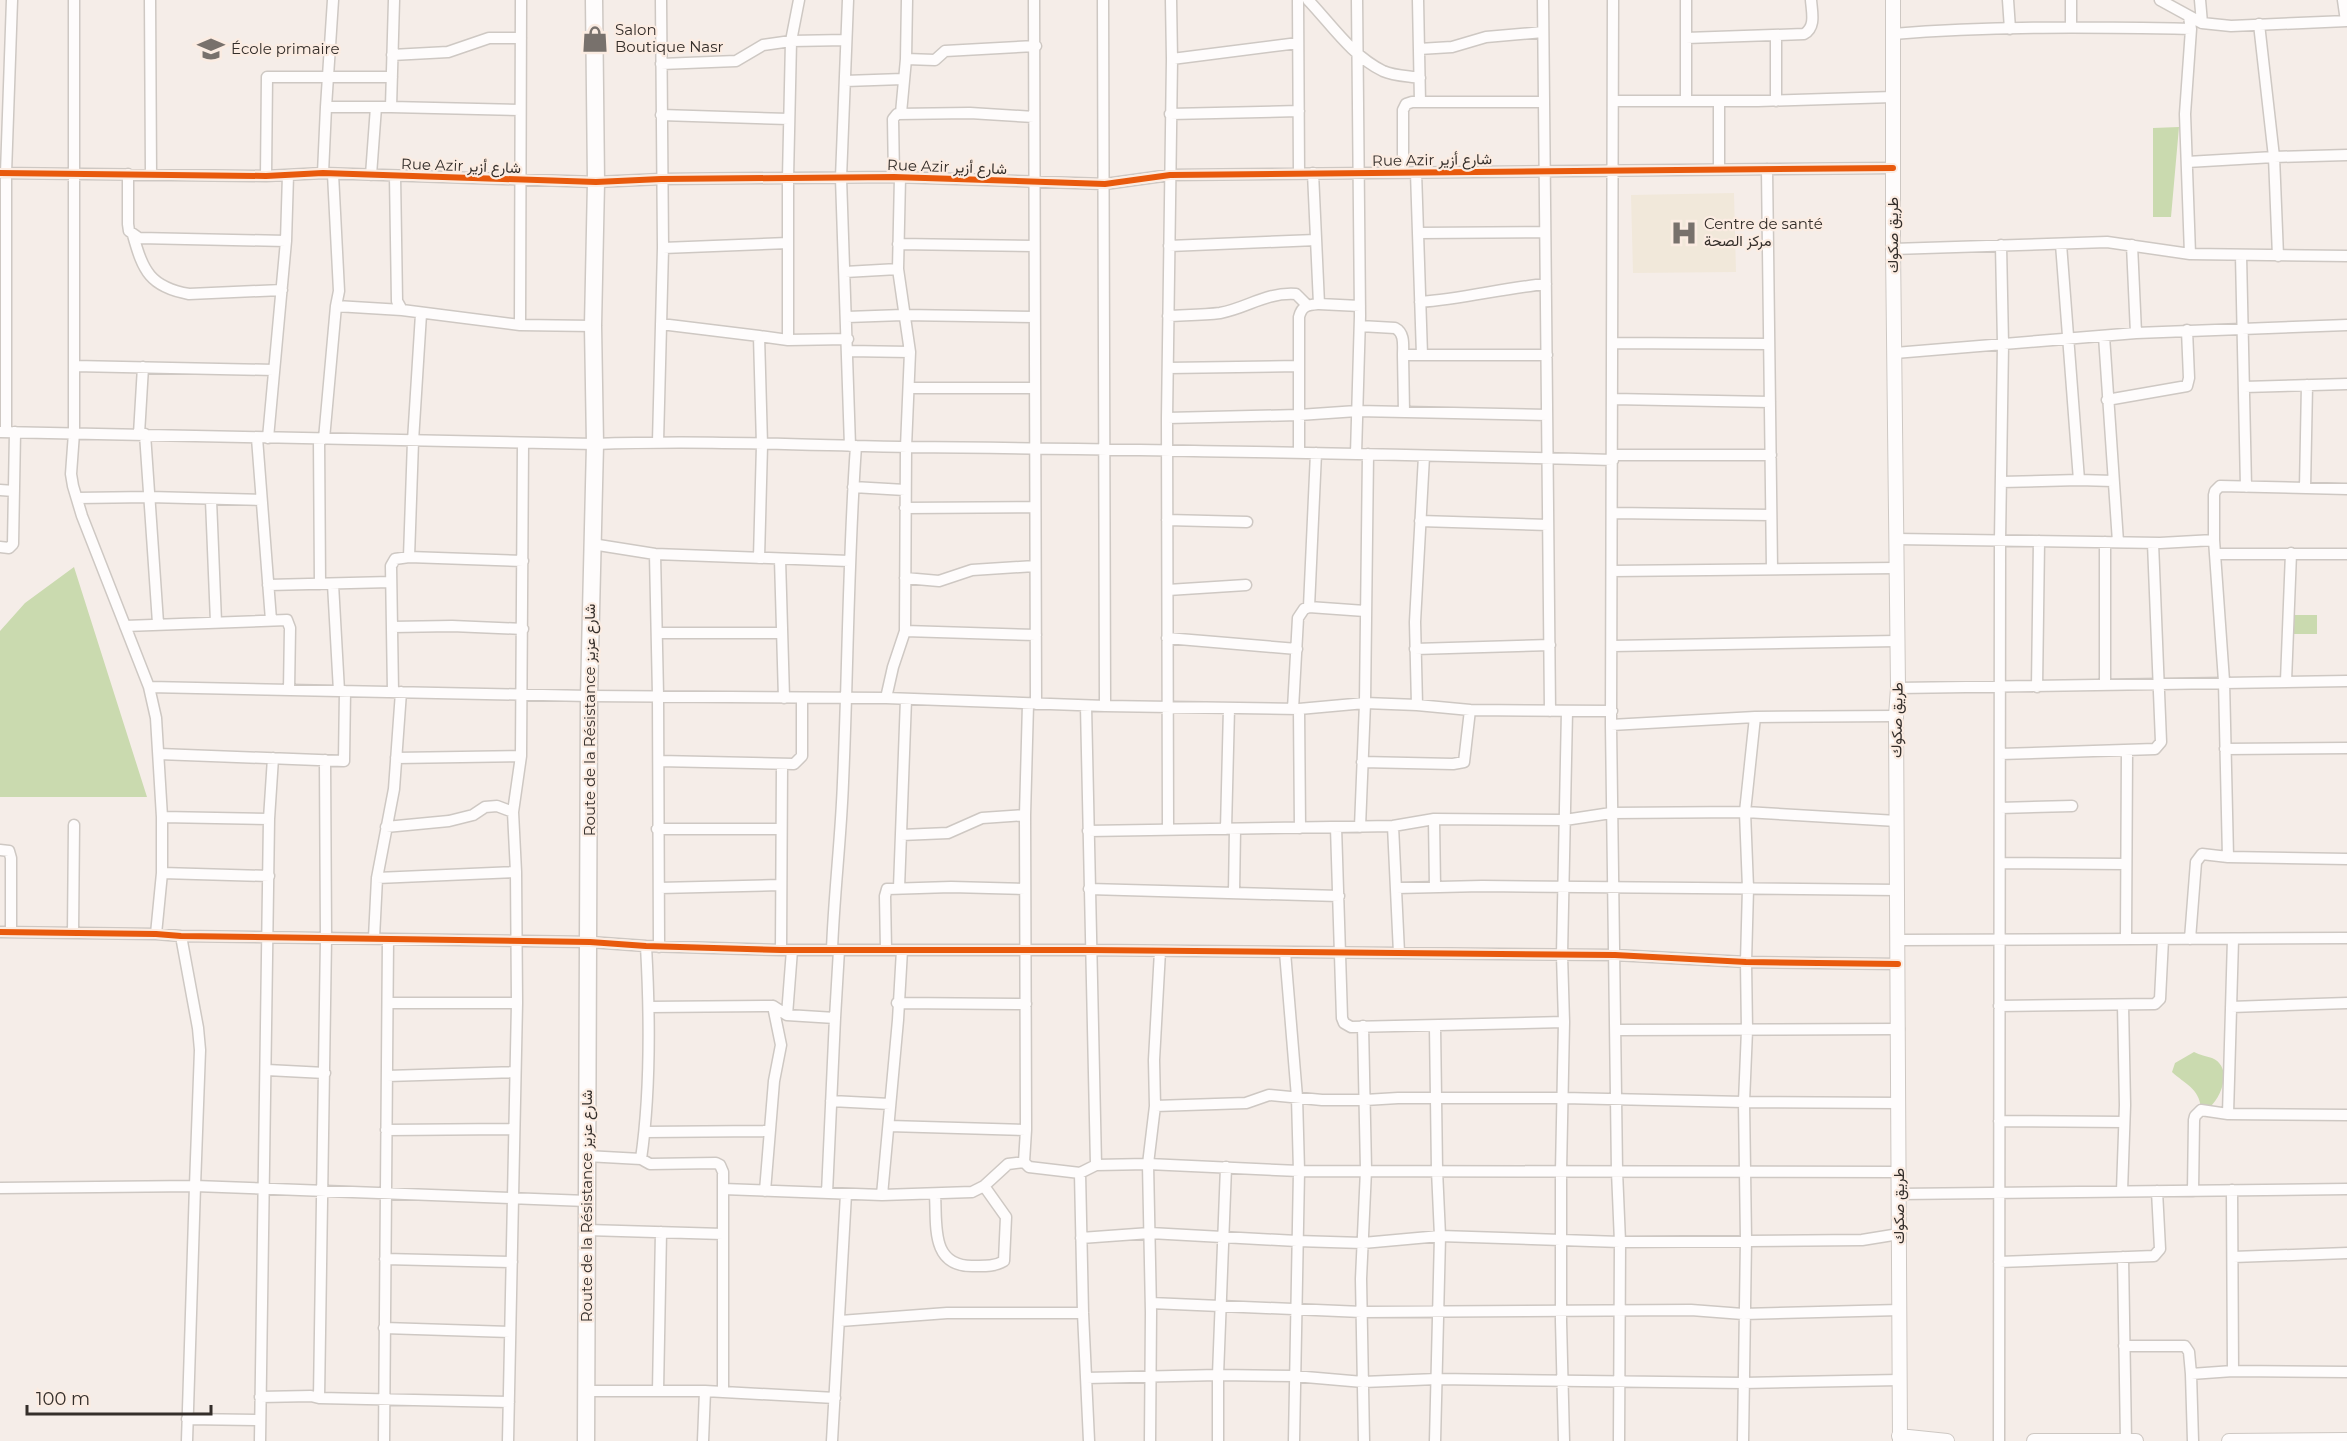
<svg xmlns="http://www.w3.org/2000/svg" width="2347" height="1441" viewBox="0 0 2347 1441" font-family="Montserrat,Vazirmatn,sans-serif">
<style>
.medical{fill:#f1e8da}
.green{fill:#cadaaf}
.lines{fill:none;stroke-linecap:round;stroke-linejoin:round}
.minor-casing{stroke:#cec8c3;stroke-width:13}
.tertiary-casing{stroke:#cec8c3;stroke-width:16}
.primary-casing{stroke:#cec8c3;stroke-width:19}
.minor{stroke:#fefcfc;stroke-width:10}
.tertiary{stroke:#fefcfc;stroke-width:14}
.primary{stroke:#fefcfc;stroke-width:16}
.cycleway-casing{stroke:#fbece2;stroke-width:10}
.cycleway{stroke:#e8590c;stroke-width:6}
.labels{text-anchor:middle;stroke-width:4.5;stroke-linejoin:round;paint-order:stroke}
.poi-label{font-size:15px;fill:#342e2a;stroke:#fbece2;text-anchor:start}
.street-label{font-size:15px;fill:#342e2a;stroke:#fbece2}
</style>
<rect width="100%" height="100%" fill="#f5ede8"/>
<path class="medical" d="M1734,193L1736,272L1633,273L1631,195Z"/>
<path class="green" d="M2179,127L2171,217H2153V128Z
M74,567L147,797H0V631L25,603Z
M2293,615H2317V634H2293Z
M2194,1052C2200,1055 2206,1056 2212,1058C2233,1067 2222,1096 2210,1107L2201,1108C2199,1088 2185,1084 2172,1072L2175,1063Z"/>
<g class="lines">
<defs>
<path id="minor" d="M74,0V433L71,474L73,486L82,516L149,687L156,718L162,817V873L156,934
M150,0L151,175
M848,0L841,178L850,446
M1034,0L1036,704
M1103,0L1105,706
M1298,0L1299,173
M1308,0C1331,24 1352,56 1383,71C1394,76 1408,76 1420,78
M1418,0L1420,102
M1543,0L1550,711
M1613,0L1611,725L1755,717L1896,716
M1686,0V101
M2008,0L2010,29
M2071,0V27
M2160,0L2202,23L2200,0
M2343,0L2346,21
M2202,23L2231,26L2347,21
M2259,24L2274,157L2347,155
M1893,34C1992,26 2091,27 2191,29L2189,17
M1686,38L1804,34C1816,27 1812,13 1811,0
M1419,49L1452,47L1486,37L1543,32
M392,55L448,52L489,38H521
M906,59L935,60L945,51L1036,46
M1172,59L1298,43
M661,64L736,61L763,45L791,41L846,40
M845,81L903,79
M1614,101H1758L1893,97
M1719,101V169
M1776,101V35
M326,107L333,0
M391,107L520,110
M901,113L906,59L907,0
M1170,114L1299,111
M661,115L789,119
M2187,162L2274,157L2278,256
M1767,169L1772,569
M1403,172V110L1406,104L1412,102H1544
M1416,172L1422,355
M0,173L266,176L323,173L596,182L661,179L894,177L1105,184L1170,175L1893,168
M323,173L326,107H391L394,0
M128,174V224L129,231L139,238L286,241
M371,175L376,107
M266,176L267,77H392
M395,176L397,301L402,310L520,325L593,326
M894,177L893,119L897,114L970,113L1034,117
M1418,233L1545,232
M133,235C143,271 150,287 189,294L282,290
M898,244L1034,246
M2061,244L2079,480
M2132,245L2136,333
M1169,246L1316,240
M663,248L788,243
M1893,249L2107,242L2190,254L2185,114L2191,29
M2190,254L2347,256
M2241,255L2246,487
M845,272L898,269
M1420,302C1463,299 1503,288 1546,284
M1319,304L1360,306
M336,306L402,310
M1168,316C1185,315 1203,315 1220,313C1248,308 1265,292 1296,294L1307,305
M847,317L903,315L1034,317
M661,324L759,336
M520,325L521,0
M1360,326L1395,328C1405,333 1403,345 1403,355
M2104,336L2118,542
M788,340L848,339
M1613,343L1769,344
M848,351L910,352
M1895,353L2136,333L2347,325
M74,366L274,370
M1168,368L1299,366
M2244,387L2347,384
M909,388H1035
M1613,399L1770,402
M2107,400L2187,386L2189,378L2187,330
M1404,412L1403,355H1547
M1167,418L1299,415L1357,411L1547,415
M0,432L595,444C699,440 803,445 907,447C1142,449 1377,454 1613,460
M6,432V173L12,0
M139,434L143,367
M145,434L158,623
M257,438L271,620
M268,438L286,241L288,175
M319,439L320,584
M324,439L336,306L339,291L333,174
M658,442L663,248L661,0
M1299,453V317C1302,305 1308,305 1319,304L1313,173
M1356,454L1360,316L1357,0
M1613,455H1771
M2001,482L2079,480L2113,481
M853,487L905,490
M2305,488L2307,385
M0,490L14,491
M77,498L149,497L261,500
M211,500L216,622
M905,508L1035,507
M1612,513L1771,515
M1167,520L1247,522
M1420,521L1548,525
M1896,539L2160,543L2214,540L2224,681L2228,857
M2214,540V495L2215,491L2220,486L2347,489
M2105,542V685
M592,544L655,554L849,561
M0,547L9,548L13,544L15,432
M655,554L658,695L659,947
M2215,554H2347
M409,557L413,441L421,314
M759,558L762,445L759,336L788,340V178L791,41L799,0
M780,559L784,698
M1612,571L1896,568
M905,578L939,581L972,570L1035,566
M333,584L339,691
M268,585L391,582
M1168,590L1246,585
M1309,607L1316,453
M125,626L287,620L290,628L289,690
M392,627L452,626L523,629
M905,631L1036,635
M657,633H782
M1167,638L1297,649
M1612,646L1897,641
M1415,649L1550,645
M2286,681L2291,553
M149,687L589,696L886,698L1105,706L1299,709L1365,703L1417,705L1470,710L1612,711
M2037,687L2039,541
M1898,688L2347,681
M393,692L391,566L395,559L409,557L523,561
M886,698L893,667L905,631L906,447L910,352L898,269L900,177
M1417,705L1415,622L1424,456
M1086,706L1096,1165
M1293,709L1298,618L1304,609L1309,607L1365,611
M1299,709L1300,828
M1611,725L1617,1171L1620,1242L1619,1441
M2225,749L2347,748
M159,754L344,761L345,691
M2000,754L2155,749L2161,742L2153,543
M396,758L521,756
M659,761L794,764L802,756V698
M1362,762L1453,764L1464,762L1470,710
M2000,808L2072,806
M162,817L269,819
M1434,819L1435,887
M1393,826L1399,953
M386,827L449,821L473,815L485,807L497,806L513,812
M1336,827L1342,1018L1344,1023L1351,1027L1564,1022
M1360,827L1365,703L1368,454
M657,829H780
M1168,829L1167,418L1172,59L1171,0
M1226,829L1229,708
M1088,831L1393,826L1434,819L1565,820L1611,813L1745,812L1897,821
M901,835L948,833L982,818L1025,815
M0,850L9,851L11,858V932
M2000,863L2126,864
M162,873L269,876
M377,878L516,872
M659,888L780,885
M899,888L906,699
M1396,888L1482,886L1898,890
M1089,889L1339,896
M1234,893L1235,829
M0,932L156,934L181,936L590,942L646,946L781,950H1090L1615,955L1746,962L1898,964
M73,933L74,825
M181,936L198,1028L200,1050L195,1186L587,1201
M374,938L377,878L394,789L401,692
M2126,939L2127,750
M2190,939L2196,862L2202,854L2228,857L2347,859
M1898,940L2347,938
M781,950L782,764
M832,950C834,894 841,838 843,782C848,670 848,558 856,446
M886,950L885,896L887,889L951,887L1025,889
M1285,952L1297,1097L1299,1171L1294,1441
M388,1003H517
M897,1003L1026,1004
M1999,1006L2155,1004L2160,999L2163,939
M649,1007L773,1006L787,1015L835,1018L839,950
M2231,1007L2347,1003
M787,1015L792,950
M1363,1026L1366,1170L1361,1279L1364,1441
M1435,1027L1437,1170L1440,1236L1435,1441
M1616,1030L1899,1029
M267,1070L325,1073
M387,1076L515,1072
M831,1101L890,1104
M1155,1106L1246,1103L1269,1095L1322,1100H1365L1398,1098H1563L1744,1102L1899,1103
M2228,1114L2233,939
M1999,1121L2124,1122
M889,1126L1026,1130
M386,1130L514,1129
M645,1132L769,1131
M586,1156L641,1159L650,1164L716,1163L720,1165L723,1172V1392
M641,1159C651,1089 650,1017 646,946
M1024,1162L1026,1130L1025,815L1028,704
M1226,1167L1218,1375L1294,1376L1363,1382L1437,1379L1743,1383L1900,1380
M1080,1173L1083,1313L1089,1441
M0,1188L195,1186L187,1441
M723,1189L882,1195L972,1192L984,1186L1008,1164L1024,1162L1029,1167L1080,1173L1096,1165L1148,1164L1299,1171L1899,1172
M2232,1190L2233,1371
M765,1191L774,1081L781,1045L773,1006
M2122,1191L2125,1105L2123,1005
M2193,1191L2194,1120L2195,1116L2201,1110L2228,1114L2347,1115
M827,1193L835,1018
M1899,1194L2347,1189
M882,1195L898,1020L902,950
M935,1195C937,1224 930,1266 972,1266C983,1266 994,1267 1004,1261L1006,1217L984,1186
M587,1230L723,1234
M1081,1238L1150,1233L1297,1241L1363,1243L1440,1236L1620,1242L1862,1240L1899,1234
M2123,1257L2126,1441
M2233,1257L2347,1253
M385,1259L512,1262
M1999,1262L2154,1256L2160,1249L2157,1191
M1151,1303L1362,1312L1691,1310L1743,1314L1900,1310
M840,1321L947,1313H1083
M384,1328L510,1332
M2124,1346H2185L2189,1352L2191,1374
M1086,1378L1218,1375V1441
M587,1391H705L835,1398
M658,1391L661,1232
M260,1397L311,1396L319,1398L509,1402
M319,1398L326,938L325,760
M187,1419L260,1420
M260,1441L269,819L273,758
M384,1441L388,939
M508,1441L517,1003L516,872L513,812L521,756L523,443
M703,1441L705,1391
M832,1441L846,1194
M1150,1441L1151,1312L1148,1164L1155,1106L1154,1060L1160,951
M1564,1441L1561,1321V1171L1564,1022L1562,955L1567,711
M1743,1441L1746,1240L1744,1102L1747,1030L1746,962L1748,888L1745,812L1755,717
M1999,1441L2000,540L2003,344L2001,245
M2193,1441L2191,1374L2233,1371L2347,1372"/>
<path id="tertiary" d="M1893,0V249L1898,688L1896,716L1900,1441
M1899,1436L1947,1441
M2034,1441H2136
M2229,1441L2347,1440"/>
<path id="primary" d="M586,1441L589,696L595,444L593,326L596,182L594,0"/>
</defs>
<use href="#minor" class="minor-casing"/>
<use href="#tertiary" class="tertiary-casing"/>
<use href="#primary" class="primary-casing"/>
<use href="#minor" class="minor"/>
<use href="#tertiary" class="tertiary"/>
<use href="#primary" class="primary"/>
<defs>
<path id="cycleway" d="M0,173L266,176L323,173L596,182L661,179L894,177L1105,184L1170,175L1893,168
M0,932L156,934L181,936L590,942L646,946L781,950H1090L1615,955L1746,962L1898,964"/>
</defs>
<use href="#cycleway" class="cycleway-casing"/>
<use href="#cycleway" class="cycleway"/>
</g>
<defs>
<symbol id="shop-bare" viewBox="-9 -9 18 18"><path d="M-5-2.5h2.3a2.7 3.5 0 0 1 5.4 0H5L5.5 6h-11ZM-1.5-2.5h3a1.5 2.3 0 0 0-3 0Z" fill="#78716c" stroke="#fbece2" stroke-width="2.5" paint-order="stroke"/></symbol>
<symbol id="school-bare" viewBox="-9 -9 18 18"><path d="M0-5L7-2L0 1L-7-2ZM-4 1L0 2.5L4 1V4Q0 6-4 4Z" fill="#78716c" stroke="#fbece2" stroke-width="2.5" paint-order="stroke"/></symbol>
<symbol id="hospital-bare" viewBox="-9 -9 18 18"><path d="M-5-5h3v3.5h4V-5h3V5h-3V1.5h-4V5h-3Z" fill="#78716c" stroke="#fbece2" stroke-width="2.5" paint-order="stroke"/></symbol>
</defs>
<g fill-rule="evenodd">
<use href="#shop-bare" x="576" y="20" width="38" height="38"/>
<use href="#school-bare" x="192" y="30" width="38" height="38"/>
<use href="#hospital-bare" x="1665" y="214" width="38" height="38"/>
</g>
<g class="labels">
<g class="poi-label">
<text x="615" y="35">Salon<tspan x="615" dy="17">Boutique Nasr</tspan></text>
<text x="231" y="54">École primaire</text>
<text x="1704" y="229">Centre de santé<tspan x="1704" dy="17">مركز الصحة</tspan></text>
</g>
<g class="street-label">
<text transform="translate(1432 160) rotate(-1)" y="5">Rue Azir شارع أزير</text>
<text transform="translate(461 166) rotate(2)" y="5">Rue Azir شارع أزير</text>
<text transform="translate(947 167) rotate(2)" y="5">Rue Azir شارع أزير</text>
<text transform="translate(1893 235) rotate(-90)" y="5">طريق صكوك</text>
<text transform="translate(590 720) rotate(-90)" y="5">Route de la Résistance شارع عزيز</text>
<text transform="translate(1897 720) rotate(-89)" y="5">طريق صكوك</text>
<text transform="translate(587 1206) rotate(-90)" y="5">Route de la Résistance شارع عزيز</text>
<text transform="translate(1899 1206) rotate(-90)" y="5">طريق صكوك</text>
</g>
</g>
<path d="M27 1405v9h184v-9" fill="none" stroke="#342e2a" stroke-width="3"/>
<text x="36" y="1405" font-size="18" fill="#342e2a" stroke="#fbece2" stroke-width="4.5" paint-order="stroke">100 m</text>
</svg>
